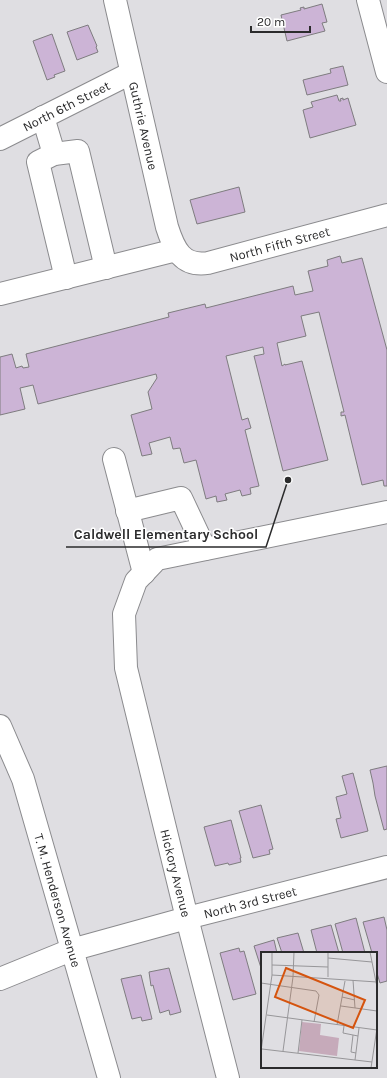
<svg xmlns="http://www.w3.org/2000/svg" width="387" height="1078" viewBox="0 0 387 1078" font-family="Karla,sans-serif">
<style>
.building{fill:#ccb4d6;stroke:#7e7c7f}
.lines{fill:none;stroke-linecap:round;stroke-linejoin:round}
.minor-casing{stroke:#8b8b8e;stroke-width:24}
.minor{stroke:#fff;stroke-width:22}
.labels{text-anchor:middle;stroke-width:3;stroke-linejoin:round;paint-order:stroke}
.street-label{font-size:13px;fill:#2b2b2c;stroke:#fff}
.inset-road{fill:none;stroke:#979699;stroke-width:1}
.view{fill:#d5540f;fill-opacity:0.15;stroke:#d5540f;stroke-width:2}
.inset-edge{fill:none;stroke:#2b2b2c;stroke-width:2}
.leader{fill:none;stroke:#2b2b2c;stroke-width:1.5}
.callout-dot{fill:#2b2b2c;stroke:#fff;stroke-width:1.5}
.callout-label{font-size:14px;text-anchor:middle;font-weight:bold;fill:#2b2b2c;stroke:#fff;stroke-width:3;stroke-linejoin:round;paint-order:stroke}
</style>
<rect width="100%" height="100%" fill="#dfdee2"/>
<path class="building" d="M322,4L327,22L322,23L325,31L287,41L281,15L301,10L300,8L304,7V9Z
M88,25L97,46L96,47L98,52L77,60L67,32Z
M52,34L65,71L54,75L55,77L47,80L33,41Z
M343,66L348,85L307,95L303,80L331,73L330,69Z
M337,95L339,101H341L340,99L343,98V100L348,98L356,125L310,138L303,110L313,107L311,102Z
M239,187L245,212L197,224L190,200Z
M340,256L342,263L362,258L387,350V486H384L383,480L362,485L345,415L341,416V412H344L319,312L301,316L306,336L277,343L282,366L285,364V365L302,361L328,460L283,471L254,356L264,354L263,347L226,356L242,420L248,418L251,428L245,430L259,486L250,488L251,494L242,496L240,490L225,494L227,500L217,502L216,496L206,499L196,460L184,463L180,448L173,449L170,437L149,443L152,454L142,456L131,415L152,409L148,392L157,378L156,374L38,404L33,385L20,388L25,409L0,415V357L12,354L16,368L22,366L23,368L29,367L26,354L169,317L168,313L205,304L206,308L293,286L295,295L313,291L308,271L328,266L327,260Z
M387,766V829L384,830L375,796L373,783L370,770Z
M353,773L368,831L341,838L336,819L341,818L336,797L347,794L342,776Z
M261,805L273,849L269,850L270,854L253,858L239,811Z
M231,820L241,858H240L241,862L229,865L228,863L215,866L204,827Z
M384,917L387,930V981L380,983L376,970V953H372L363,922Z
M356,918L365,953H343L335,924Z
M331,925L339,953H317L311,930Z
M298,933L304,953H282L277,938Z
M274,940L277,953H262V971L254,946Z
M239,948L240,952L244,951L256,994L233,1000L220,953Z
M169,968L181,1012L170,1015L169,1010L160,1013L153,985L151,986L149,972Z
M141,975L152,1019L142,1021L141,1017L132,1019L121,979Z"/>
<g class="lines">
<defs>
<g id="minor">
<path id="s1" d="M115,0L167,227C174,249 182,267 208,263L387,215"/>
<path d="M368,0L387,72"/>
<path d="M43,117L54,154"/>
<path id="s2" d="M0,139L131,73"/>
<path d="M66,278L38,162L54,154L78,151L106,268"/>
<path d="M0,294L176,250"/>
<path d="M114,459L144,573"/>
<path d="M127,511L181,498L205,549"/>
<path id="s3" d="M0,726L23,779L109,1078"/>
<path id="s4" d="M0,979L71,950L187,918L387,867"/>
<path d="M228,1078L187,918L126,668L124,614L136,581L157,559L387,512"/>
</g>
</defs>
<use href="#minor" class="minor-casing"/>
<use href="#minor" class="minor"/>
</g>
<g class="labels">
<g class="street-label">
<text dy="5" stroke="none"><textPath href="#s2" startOffset="74">North 6th Street</textPath></text>
<text dy="5" stroke="none"><textPath href="#s1" startOffset="129">Guthrie Avenue</textPath></text>
<text dy="5" stroke="none"><textPath href="#s1" startOffset="368">North Fifth Street</textPath></text>
<text transform="translate(176 873) rotate(76)" y="5">Hickory Avenue</text>
<text dy="5" stroke="none"><textPath href="#s3" startOffset="184">T. M. Henderson Avenue</textPath></text>
<text dy="5" stroke="none"><textPath href="#s4" startOffset="262">North 3rd Street</textPath></text>
</g>
</g>
<g transform="translate(261 952)">
<rect width="116" height="116" fill="#dfdee2"/>
<path d="M41,70L60,72L59,83L78,86L76,104L38,99Z" fill="#c6aaba"/>
<path class="inset-road" d="M109,0L116,35M67,6L111,10M11,13L67,15M11,23L116,30M67,25V0M92,28L94,56M0,31L55,39L58,43L53,70M81,45L94,48M80,54L116,59M6,63L116,78M76,73L84,29M83,74L82,81L97,84M92,83L90,100L95,101M1,97L111,110M0,99L11,23V0M22,99L32,25L33,0M37,101L41,68M94,108L98,76M110,116L116,76"/>
<path class="view" d="M25,16L104,48L92,76L14,45Z"/>
<rect width="116" height="116" class="inset-edge"/>
</g>
<path class="leader" d="M288 480L266 547H66"/>
<circle class="callout-dot" cx="288" cy="480" r="4"/>
<g class="callout-label">
<text x="166" y="539">Caldwell Elementary School</text>
</g>
<path d="M251 26v6h59v-6" fill="none" stroke="#2b2b2c" stroke-width="2"/>
<text x="257" y="26" font-size="12" fill="#2b2b2c" stroke="#ffffff" stroke-width="3" paint-order="stroke">20 m</text>
</svg>
